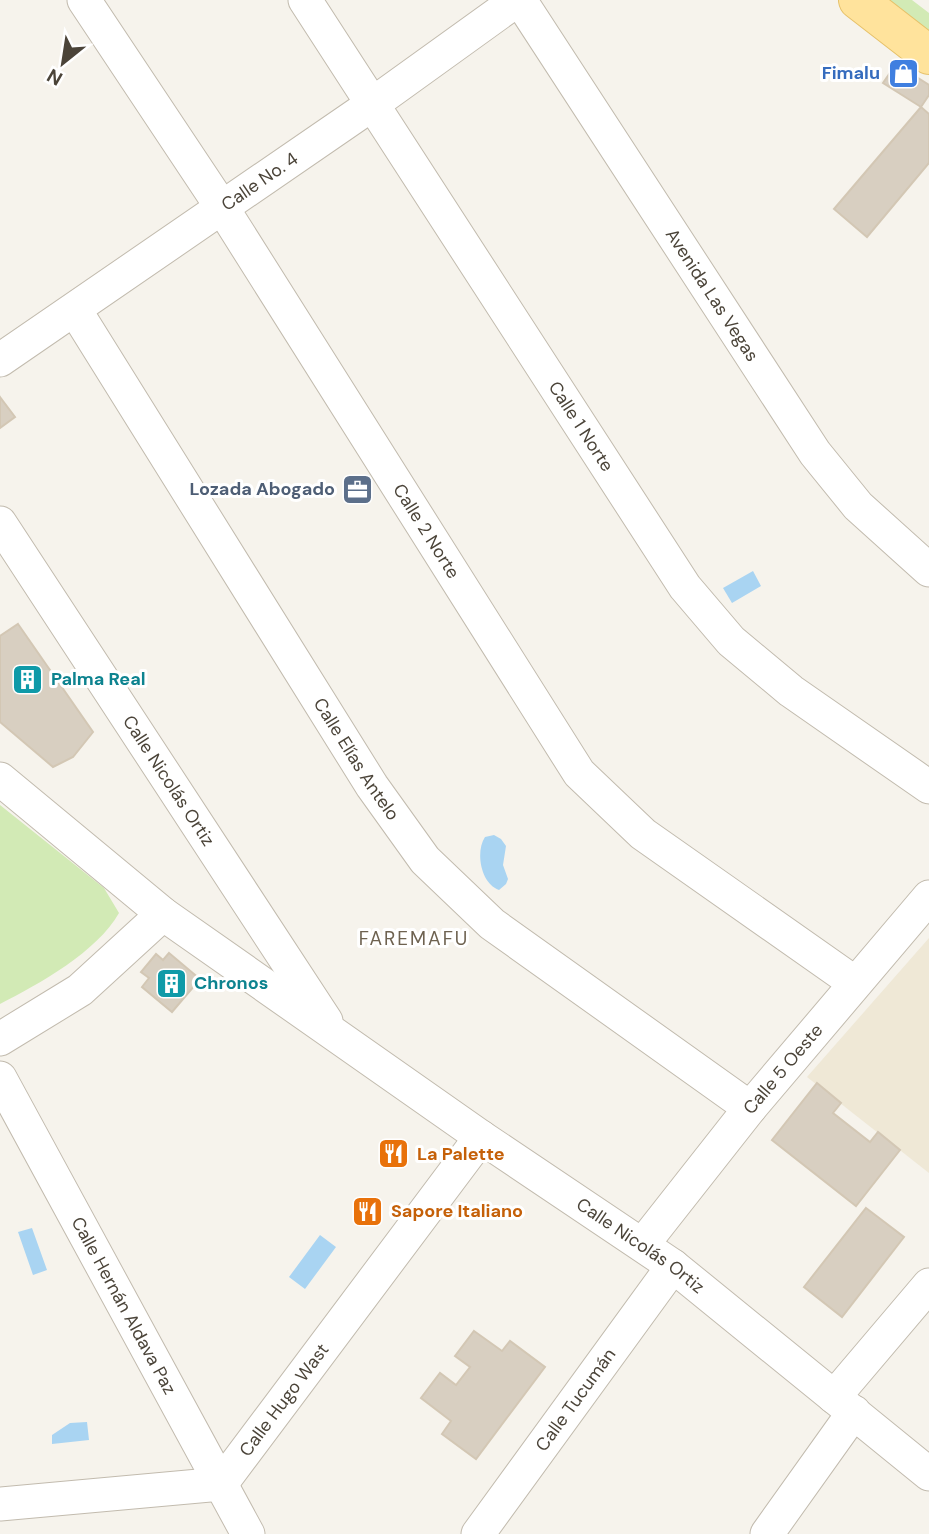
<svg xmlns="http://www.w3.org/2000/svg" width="929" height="1534" viewBox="0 0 929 1534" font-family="'DM Sans',sans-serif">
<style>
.education{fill:#efe8d6}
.green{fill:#d2eab5}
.water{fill:#a9d4f2}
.building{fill:#d8cfc1;stroke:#d3c7b4;stroke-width:2}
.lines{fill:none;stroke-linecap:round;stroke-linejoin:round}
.minor-casing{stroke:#c2bbae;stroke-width:35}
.major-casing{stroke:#e6c16a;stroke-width:40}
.minor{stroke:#fff;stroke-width:33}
.major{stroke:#ffe39c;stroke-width:38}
.labels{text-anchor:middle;stroke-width:6;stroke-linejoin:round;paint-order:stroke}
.shop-label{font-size:18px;font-weight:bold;fill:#366cbe;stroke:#fff;text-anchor:end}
.street-label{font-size:18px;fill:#4b4439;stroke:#fff}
.service-label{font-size:18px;font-weight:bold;fill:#4e5e75;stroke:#fff;text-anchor:end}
.culture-label{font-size:18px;font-weight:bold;fill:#0d838f;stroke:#fff;text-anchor:start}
.food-label{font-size:18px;font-weight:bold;fill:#c56008;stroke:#fff;text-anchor:start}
.neighbourhood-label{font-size:19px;letter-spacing:2px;fill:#6e6250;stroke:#fff}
</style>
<rect width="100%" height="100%" fill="#f6f3ec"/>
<path class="education" d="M929,938V1173L807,1077Z"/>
<path class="green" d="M880,0H912L929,13V38Z
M0,805L104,888L119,913C97,952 39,984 0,1004Z"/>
<path class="water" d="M753,571L761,586L732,603L723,588Z
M494,835L501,839L506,846L503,865L508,879L506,884L499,890C481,884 475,852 485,837Z
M32,1228L47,1270L33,1275L18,1232Z
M320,1235L336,1247L305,1289L289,1277Z
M87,1422L89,1440L52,1444V1435L70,1423Z"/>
<path class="building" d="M896,64L929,85V95L921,107L883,83Z
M921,107L929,114V163L867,237L834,209Z
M0,397L15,417L0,428Z
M18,624L93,732L73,757L53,767L0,722V636Z
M169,953L200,979L172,1012L142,987L149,978L141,972L156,954L163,960Z
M817,1083L841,1103L833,1113L870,1142L878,1132L900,1150L856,1206L772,1140Z
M866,1208L904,1237L842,1317L804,1287Z
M474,1331L502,1351L510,1341L545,1367L476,1459L442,1434L451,1421L421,1398L440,1373L456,1385L470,1367L455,1356Z"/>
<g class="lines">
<defs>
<g id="minor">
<path id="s1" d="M84,0L223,209L579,773L643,834L855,983"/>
<path id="s2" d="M305,0L685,587L731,641L791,691L929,787"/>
<path id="s3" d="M520,0L815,453L858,506L929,570"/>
<path id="s4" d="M75,310L372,786L425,860L492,924L750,1108"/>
<path id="s5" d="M0,360L374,103L517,0"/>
<path id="s6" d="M0,523L326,1021"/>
<path id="s7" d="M0,779L163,914L481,1137L673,1266L929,1474"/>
<path d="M0,1039L80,990L163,914"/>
<path id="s8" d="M0,1078L248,1534"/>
<path id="s9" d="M643,1244L750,1108L929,897"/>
<path d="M834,1397L929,1285"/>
<path id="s10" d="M0,1504L221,1484L481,1137"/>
<path id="s11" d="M478,1534L673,1266"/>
<path d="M767,1534L854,1412"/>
</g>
<path id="major" d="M858,0L929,55"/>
</defs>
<use href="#minor" class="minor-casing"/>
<use href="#major" class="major-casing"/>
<use href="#minor" class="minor"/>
<use href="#major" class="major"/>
</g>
<defs>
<symbol id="shop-square" viewBox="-11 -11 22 22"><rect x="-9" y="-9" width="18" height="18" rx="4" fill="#3f7fe0" stroke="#fff"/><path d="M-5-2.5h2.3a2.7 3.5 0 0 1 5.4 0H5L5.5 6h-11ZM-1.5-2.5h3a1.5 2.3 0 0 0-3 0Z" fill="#fff"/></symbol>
<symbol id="office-square" viewBox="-11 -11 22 22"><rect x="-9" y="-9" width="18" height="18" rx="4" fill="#5c6f8a" stroke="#fff"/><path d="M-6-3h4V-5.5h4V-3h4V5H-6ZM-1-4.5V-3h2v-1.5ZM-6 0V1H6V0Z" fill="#fff"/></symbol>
<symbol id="building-square" viewBox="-11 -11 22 22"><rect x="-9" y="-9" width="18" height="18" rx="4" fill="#0f9aa8" stroke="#fff"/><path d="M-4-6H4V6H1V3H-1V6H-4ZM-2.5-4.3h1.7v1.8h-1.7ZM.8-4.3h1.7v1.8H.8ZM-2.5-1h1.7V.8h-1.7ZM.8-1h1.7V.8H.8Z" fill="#fff"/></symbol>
<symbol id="restaurant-square" viewBox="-11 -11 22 22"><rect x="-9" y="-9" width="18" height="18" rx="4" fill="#e8710a" stroke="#fff"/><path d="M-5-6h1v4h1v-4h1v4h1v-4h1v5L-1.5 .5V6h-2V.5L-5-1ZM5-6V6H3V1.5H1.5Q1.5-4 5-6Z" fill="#fff"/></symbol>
</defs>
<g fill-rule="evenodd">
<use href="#shop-square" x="886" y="56" width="35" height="35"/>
<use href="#office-square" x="340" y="472" width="35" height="35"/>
<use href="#building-square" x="10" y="662" width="35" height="35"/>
<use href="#building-square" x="154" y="966" width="35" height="35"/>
<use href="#restaurant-square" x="376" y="1136" width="35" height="35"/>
<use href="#restaurant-square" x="350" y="1194" width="35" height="35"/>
</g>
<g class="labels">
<g class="shop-label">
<text x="880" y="79">Fimalu</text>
</g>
<g class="street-label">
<text dy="6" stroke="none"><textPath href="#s5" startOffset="315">Calle No. 4</textPath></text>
<text dy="6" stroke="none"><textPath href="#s3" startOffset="352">Avenida Las Vegas</textPath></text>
<text dy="6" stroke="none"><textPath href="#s2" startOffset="508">Calle 1 Norte</textPath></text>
<text dy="6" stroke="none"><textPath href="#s1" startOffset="632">Calle 2 Norte</textPath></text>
<text dy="6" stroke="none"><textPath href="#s4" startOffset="530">Calle Elías Antelo</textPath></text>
<text dy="6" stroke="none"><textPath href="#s6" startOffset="308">Calle Nicolás Ortiz</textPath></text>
<text dy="6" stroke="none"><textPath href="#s9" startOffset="224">Calle 5 Oeste</textPath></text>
<text dy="6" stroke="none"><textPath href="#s7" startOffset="793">Calle Nicolás Ortiz</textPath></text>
<text dy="6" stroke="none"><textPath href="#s8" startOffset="259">Calle Hernán Aldava Paz</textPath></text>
<text dy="6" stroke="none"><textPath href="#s10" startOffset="327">Calle Hugo Wast</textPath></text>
<text dy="6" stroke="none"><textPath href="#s11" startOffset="166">Calle Tucumán</textPath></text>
</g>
<g class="service-label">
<text x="335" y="495">Lozada Abogado</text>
</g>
<g class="culture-label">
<text x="51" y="685">Palma Real</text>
<text x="194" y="989">Chronos</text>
</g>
<g class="food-label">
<text x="417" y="1160">La Palette</text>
<text x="391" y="1217">Sapore Italiano</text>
</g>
<g class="neighbourhood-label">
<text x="414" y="945">FAREMAFU</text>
</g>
</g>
<g transform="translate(63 63) rotate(210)" stroke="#ffffff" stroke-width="5" paint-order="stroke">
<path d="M0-5L12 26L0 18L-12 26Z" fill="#4b4439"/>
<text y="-10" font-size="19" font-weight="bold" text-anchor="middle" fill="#4b4439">N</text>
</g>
</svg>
